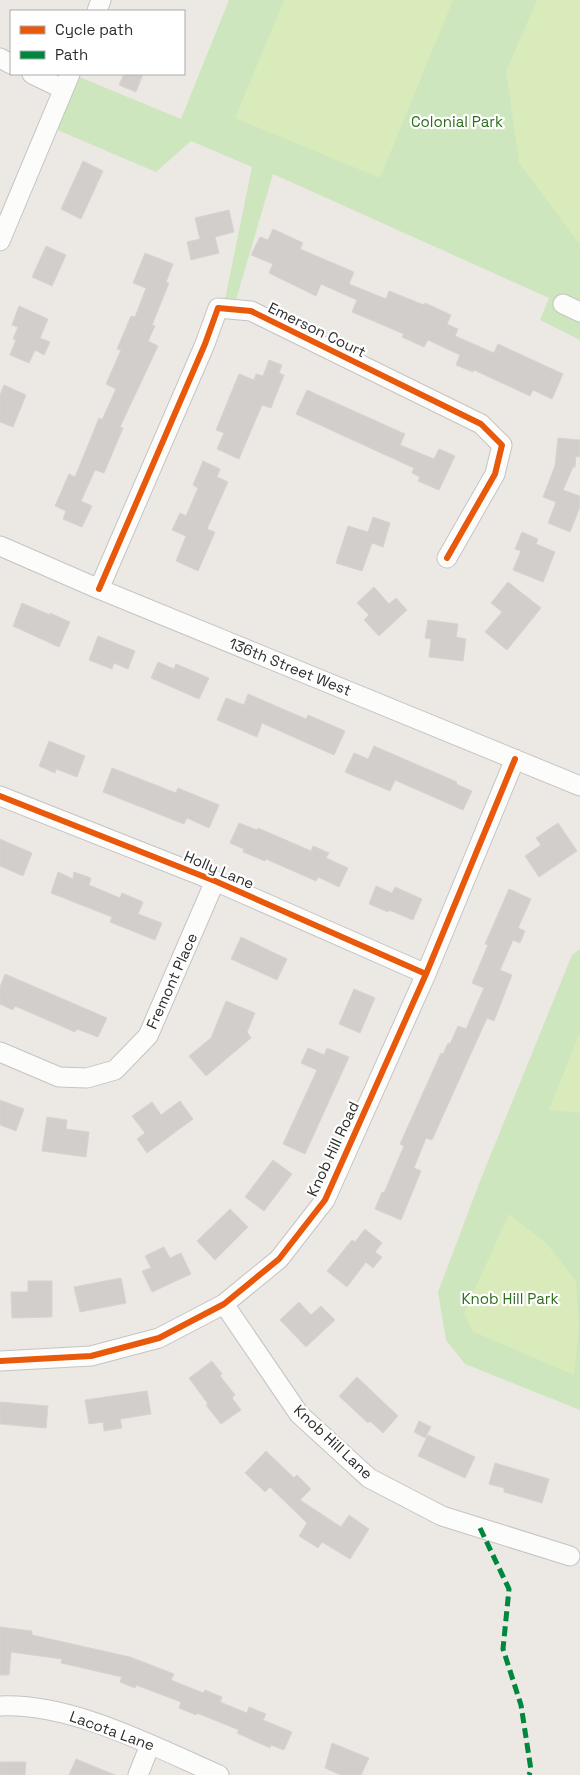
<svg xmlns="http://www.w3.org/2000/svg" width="580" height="1775" viewBox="0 0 580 1775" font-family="'Space Grotesk',sans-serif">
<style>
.green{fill:#cee6be}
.pitch{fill:#d9eabb}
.building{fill:#d1cecb;stroke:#d7d4d0}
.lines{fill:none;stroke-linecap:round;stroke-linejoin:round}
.minor-casing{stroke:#c5c4c5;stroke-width:21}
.minor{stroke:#fcfcfb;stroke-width:19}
.quiet{stroke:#00873e;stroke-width:5;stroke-dasharray:10 5;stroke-linecap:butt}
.cycleway-casing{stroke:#fff;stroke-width:9}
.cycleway{stroke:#e8590c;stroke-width:6}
.labels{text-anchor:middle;stroke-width:4.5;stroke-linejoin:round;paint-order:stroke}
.park-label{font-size:15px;fill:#2c6e1b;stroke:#fff}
.street-label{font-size:15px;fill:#2e2e2e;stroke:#fff}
</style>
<rect width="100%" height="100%" fill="#ece8e4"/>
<path class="green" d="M229,0H580V340L540,320L549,298L273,174L233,310L223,309L252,167L191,141L156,172L48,126L72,74L181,119Z
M580,949V1410L465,1364L446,1340L438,1292L480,1181L572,955Z"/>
<path class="pitch" d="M284,0H453L380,178L235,118Z
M537,0H580V243L577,241L519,163L506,71Z
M580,1032V1113L549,1110Z
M509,1214L547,1244L576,1281L579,1327L574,1375L472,1331L464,1313Z"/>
<path class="building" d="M124,74H143L136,92L119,85Z
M83,161L103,171L81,219L61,209Z
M229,210L234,232L215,237L219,253L191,260L187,242L200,239L195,218Z
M273,229L303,243L300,249L354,272L349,284L386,299L389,291L424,305L425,303L451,315L447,324L458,329L455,336L494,353L498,344L563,374L552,399L533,390L530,396L474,370L473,372L456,365L460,355L428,340L424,347L402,337L404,334L352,312L357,300L321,284L316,296L269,273L273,264L251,255L260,237L268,240Z
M46,246L66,255L52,286L32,277Z
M145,253L173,264L166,282L169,283L152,325L155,326L148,341L158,346L120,427L123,428L104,473L95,470L81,501L92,506L82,527L63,519L66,511L55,506L69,474L75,477L99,418L102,420L116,389L106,384L121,350L117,349L131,316L135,317L146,288L133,283Z
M19,306L48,319L40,338L50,342L44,355L35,350L29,363L10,355L16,340L13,339L18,327L12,325Z
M269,360L282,365L279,373L284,375L271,408L262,405L239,459L217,449L224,433L216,430L239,374L254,380L256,374L263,376Z
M4,385L26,395L13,427L0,422V395Z
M307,390L405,434L400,445L434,459L439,449L455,456L439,490L418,481L420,477L412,473L414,468L296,414Z
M558,438L580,440V457L576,456L575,467H573L563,490L580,496V507L570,532L548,523L556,502L543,497L555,466Z
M203,461L220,469L217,477L228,482L207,529L215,532L198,571L176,561L186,536L172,530L180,513L186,516L198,488L193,485Z
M373,517L390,523L383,547L372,543L362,571L336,563L348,526L368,532Z
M522,532L538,539L536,544L555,552L543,582L513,570L521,551L515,549Z
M508,582L541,608L507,650L485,632L502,612L491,603Z
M374,587L389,604L396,598L407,610L379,636L364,620L369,615L357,603Z
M22,603L50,615V613L70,622L59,647L13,626Z
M428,620L458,624L456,637L466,639L463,661L429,657L431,639L425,638Z
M98,636L135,651L128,669L114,663L112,669L89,660Z
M158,662L174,669L176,664L209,678L199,699L151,678Z
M248,694L306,719L308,715L345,731L334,755L262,723L257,737L217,720L226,698L244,705Z
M49,741L85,756L77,777L56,769L55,773L39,766Z
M374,746L457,782L456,784L472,791L463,810L395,780L390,791L345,772L354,753L368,759Z
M112,768L176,793L178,788L219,805L209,828L187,818L184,824L103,792Z
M239,823L257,830L258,828L311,851L313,846L329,853L326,858L348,868L339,887L318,877L316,881L266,859L265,861L243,852L244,849L230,843Z
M558,823L577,851L539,877L525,856L541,845L536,838Z
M0,839L32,853L23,876L0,866Z
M58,872L73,879L74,872L91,878L89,885L120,898L122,893L143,902L138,914L162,923L155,940L110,922L112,917L51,893Z
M376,886L392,893L395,887L422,899L413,920L389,910L388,912L369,904Z
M509,889L531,899L518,928L525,931L520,943L513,940L500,970L512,975L494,1021L487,1018L432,1140L426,1138L414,1168L421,1171L401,1220L375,1209L382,1192L384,1193L404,1146L400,1144L441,1053L443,1054L448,1043L450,1044L458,1026L466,1029L484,988L472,983L488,945L485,944Z
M241,937L287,959L277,980L231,959Z
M5,974L107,1018L98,1037L77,1029L75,1032L15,1006L13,1010L0,1004V987Z
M354,989L375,998L360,1033L339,1024Z
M226,1001L255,1013L247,1032L251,1038L206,1076L189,1056L211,1038Z
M308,1048L324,1055L327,1048L349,1057L305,1154L283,1144L317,1070L301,1063Z
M0,1100L24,1109L16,1131L0,1125Z
M180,1101L193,1119L147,1153L137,1139L145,1133L132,1116L152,1102L161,1115Z
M47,1117L67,1120L66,1129L89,1132L86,1157L42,1151Z
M273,1160L292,1174L264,1211L245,1197Z
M230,1209L248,1227L215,1260L197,1241Z
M365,1229L382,1243L375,1252L382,1257L373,1268L366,1262L347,1287L327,1271L352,1240L355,1242Z
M164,1247L170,1258L181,1253L191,1274L152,1292L142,1271L151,1268L145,1256Z
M121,1278L126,1303L80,1312L74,1287Z
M28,1281H52V1317L12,1318L11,1292H28Z
M299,1302L311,1315L321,1306L335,1320L306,1347L280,1320Z
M212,1361L222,1374L220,1376L235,1395L232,1398L241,1410L221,1424L206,1405L208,1404L189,1378Z
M357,1377L398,1416L383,1433L370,1421L368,1423L339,1396Z
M147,1391L151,1414L120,1419L122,1428L104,1431L103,1422L89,1424L85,1400Z
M0,1402L48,1406L46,1428L0,1424Z
M419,1421L431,1427L425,1438L414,1432Z
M428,1435L475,1457L465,1478L418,1456Z
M266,1451L294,1478L297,1475L311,1489L300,1500L341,1527L349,1515L369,1529L350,1559L322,1542L318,1548L299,1536L307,1523L270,1487L265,1492L245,1473Z
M495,1463L549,1479L542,1503L504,1492V1488L489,1484Z
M0,1627L32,1631V1635L130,1657L174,1674L171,1680L203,1693L205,1690L222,1697L220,1702L247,1713L249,1707L266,1714L263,1720L292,1732L284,1750L271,1745L270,1748L237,1733L239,1730L197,1713L196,1715L179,1708L181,1702L136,1685L135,1688L120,1682L122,1677L61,1663L62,1659L11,1652L9,1675H0Z
M332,1743L369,1758L361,1775H341L325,1768Z
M76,1759L115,1775H69Z
M0,1762H26L25,1775H0Z"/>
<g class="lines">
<defs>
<path id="minor" d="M97,11L101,0
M0,58L11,64
M32,74L63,89
M0,241L70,74
M563,304L580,312
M0,546L99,589L580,786
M99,589L205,344L218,308L251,311L481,424L502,445L495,474L447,558
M0,796L215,881L426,974
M0,1052L59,1077L87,1078L115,1070L148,1036L215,881
M224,1304L299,1414L369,1478L442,1516L570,1556
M0,1361L91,1356L159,1338L224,1304L279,1259L325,1200L426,974L515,759
M0,1706C72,1703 153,1746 219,1775
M138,1775L150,1745"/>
</defs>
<use href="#minor" class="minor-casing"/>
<use href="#minor" class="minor"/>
<path class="quiet" d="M480,1528L509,1589L503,1649L521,1705L531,1770L529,1775"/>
<defs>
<path id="cycleway" d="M99,589L205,344L218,308L251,311L481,424L502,445L495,474L447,558
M0,796L215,881L426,974
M0,1361L91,1356L159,1338L224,1304L279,1259L325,1200L426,974L515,759"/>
</defs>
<use href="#cycleway" class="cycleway-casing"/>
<use href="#cycleway" class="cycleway"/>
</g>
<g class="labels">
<g class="park-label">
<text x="457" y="127">Colonial Park</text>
<text x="510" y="1304">Knob Hill Park</text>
</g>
<g class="street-label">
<text transform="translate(317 330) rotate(26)" y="5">Emerson Court</text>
<text transform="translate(290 667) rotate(22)" y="5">136th Street West</text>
<text transform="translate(219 870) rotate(23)" y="5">Holly Lane</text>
<text transform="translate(172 981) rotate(-66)" y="5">Fremont Place</text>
<text transform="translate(333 1149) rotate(-65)" y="5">Knob Hill Road</text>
<text transform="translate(333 1442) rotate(43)" y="5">Knob Hill Lane</text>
<text transform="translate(112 1731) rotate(20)" y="5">Lacota Lane</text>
</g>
</g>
<rect x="10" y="10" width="175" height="65" fill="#ffffff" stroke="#ababab"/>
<rect x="20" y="26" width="25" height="8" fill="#e8590c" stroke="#ababab"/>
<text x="55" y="35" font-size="15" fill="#2e2e2e">Cycle path</text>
<rect x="20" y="51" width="25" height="8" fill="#00873e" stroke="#ababab"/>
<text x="55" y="60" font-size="15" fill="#2e2e2e">Path</text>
</svg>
